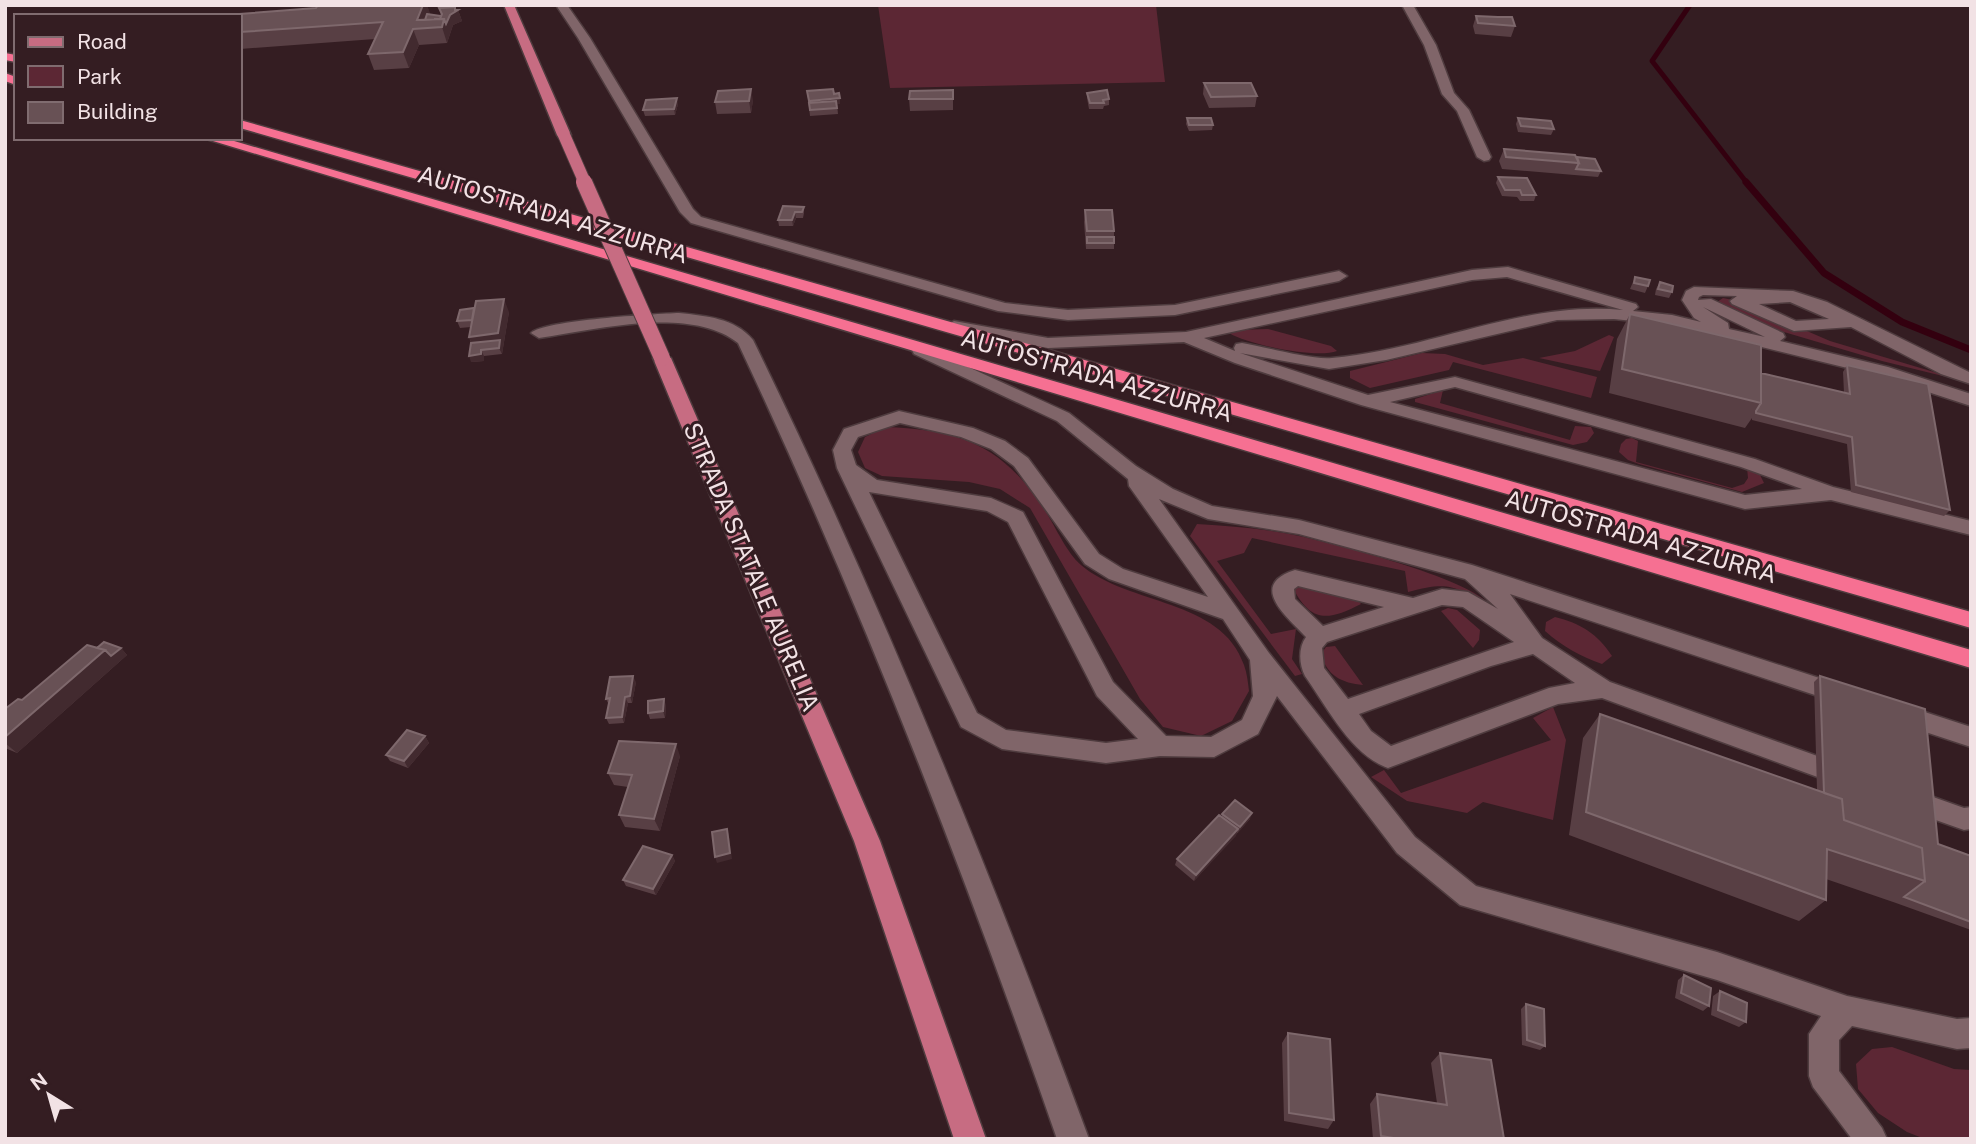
<svg xmlns="http://www.w3.org/2000/svg" width="1976" height="1144" viewBox="0 0 1976 1144" font-family="'Public Sans',sans-serif">
<style>
.green{fill:#5c2734}
.lines{fill:none;stroke-linecap:round;stroke-linejoin:round}
.stream-far1{stroke:#33000f;stroke-width:5}
.stream{stroke:#33000f;stroke-width:7}
.minor-casing{stroke:#4f3c3f;stroke-width:3}
.major-casing{stroke:#4f3c3f;stroke-width:3}
.highway-casing{stroke:#4f3c3f;stroke-width:3}
.minor{fill:#806569;fill-rule:evenodd}
.major{fill:#c76c82;fill-rule:evenodd}
.highway{fill:#f67092;fill-rule:evenodd}
.major-bridge-far1-casing{stroke:#4f3c3f;stroke-width:14;stroke-linecap:butt}
.major-bridge-casing{stroke:#4f3c3f;stroke-width:18;stroke-linecap:butt}
.major-bridge-far1{stroke:#c76c82;stroke-width:12}
.major-bridge{stroke:#c76c82;stroke-width:16}
.wall{fill:#583f44}
.shaded-wall{fill:#422a2f}
.building{fill:#685155;stroke:#7e686c;stroke-width:2}
.labels{text-anchor:middle;stroke-width:6;stroke-linejoin:round;paint-order:stroke}
.street-label{font-size:24px;fill:#f2e2e5;stroke:#341d22}
</style>
<rect width="100%" height="100%" fill="#341d22"/>
<path class="green" d="M878,5H1156L1165,82L890,88Z
M1723,298L1738,301L1830,341L1971,383L1882,361L1767,327L1717,302Z
M1268,329L1331,346L1337,351C1317,359 1249,345 1229,333L1235,330Z
M1609,335L1614,337L1600,371L1539,358L1575,351Z
M1422,353L1445,354L1483,365L1523,358L1597,377L1591,398L1453,362L1449,370L1370,388L1350,378V371Z
M1443,390L1440,403L1570,440L1575,426L1591,427L1594,433L1587,442L1573,445L1415,402V399Z
M886,427C962,430 1004,446 1046,512C1056,528 1067,553 1081,565C1129,606 1221,598 1244,665C1247,673 1248,683 1249,691L1232,721L1201,736L1163,727L1140,699L1030,508L1000,489L969,482L882,476L865,468L858,452L865,437Z
M1632,438L1638,441L1636,462L1732,488L1744,484L1748,478L1747,468L1760,475L1764,483L1742,492L1639,464L1628,460L1619,452L1621,444L1626,439Z
M1197,524C1233,526 1268,529 1304,537C1340,546 1478,580 1493,609C1456,587 1451,580 1408,592L1405,571L1252,538L1244,553L1217,561L1271,634L1296,629L1292,659L1302,674L1295,676L1190,536Z
M1298,583L1355,597L1361,604C1328,621 1311,623 1293,588Z
M1448,608L1457,610L1480,630L1479,640L1473,648L1441,611Z
M1555,617C1580,623 1598,634 1612,656L1602,664C1580,656 1563,647 1545,631L1546,622Z
M1335,646L1363,685C1342,683 1327,676 1321,654L1326,647Z
M1553,707L1566,740L1553,820L1483,802L1467,813L1407,801L1371,777L1384,770L1401,793L1551,740L1533,718Z
M1892,1047L1954,1069L1971,1070V1139H1925L1907,1132L1878,1113L1858,1089L1856,1064L1872,1049Z"/>
<g class="lines">
<path class="stream-far1" d="M1690,5L1652,61L1747,183"/>
<path class="stream" d="M1746,182L1824,273L1902,322L1971,350"/>
<defs>
<path id="minor" d="M556,5H567L590,38L693,209L701,217L1005,303L1068,310L1175,305L1339,271L1347,276L1339,281L1175,315L1068,320L998,311L691,223L680,212L578,38Z
M1402,5H1413L1436,45L1454,93L1469,110L1491,157L1489,160L1484,161L1477,157L1457,111L1442,94L1424,45Z
M1508,267L1636,304L1638,307L1633,311L1672,315L1701,322L1694,318L1682,300L1686,291L1694,287L1793,291L1827,302L1971,373V384L1941,374L1851,327L1794,331L1732,304L1730,301L1737,296L1703,295L1699,297L1698,300L1711,299L1783,333L1785,337L1780,341L1888,367L1971,394V406L1876,375L1672,325L1614,319L1557,320L1386,360L1329,369L1240,353L1368,395L1455,377L1755,459L1833,487L1971,521V535L1831,500L1745,509L1361,405L1235,363L1184,342L1048,348L954,331L946,326L954,321L1048,338L1186,332L1472,270ZM1507,277L1623,310C1524,300 1430,350 1332,358C1310,360 1266,347 1242,343L1236,344L1234,348L1235,351L1204,338L1472,280ZM1790,302L1829,319L1796,321L1759,304ZM1703,307L1765,337L1729,329L1728,323ZM1455,387L1741,467L1802,489L1745,495L1390,402Z
M679,313C706,316 735,318 753,340C880,600 989,867 1089,1139H1057C963,868 860,602 738,343C690,305 595,330 539,338L531,333C544,320 655,314 679,313Z
M920,345L1069,413L1136,466L1173,489L1212,506L1299,520L1472,565L1850,688L1854,695L1850,702L1842,704L1510,594L1542,638L1610,682L1851,768L1854,775L1851,782L1842,786L1602,698L1558,704L1388,768C1351,755 1327,707 1305,676C1299,664 1298,648 1306,637C1287,617 1247,585 1295,570L1413,598L1442,589L1468,592L1498,609L1465,579L1299,534L1208,519L1159,499L1269,653L1415,837L1476,886L1717,952L1847,996L1957,1019L1971,1018V1048L1957,1049L1852,1026L1839,1040V1071L1882,1128L1887,1139H1852L1813,1087L1809,1076V1034L1821,1016L1717,980L1460,905L1397,853L1277,696L1258,734L1214,757L1160,756L1106,763L1002,749L961,727L837,468L833,450L844,429L899,411L973,428L1005,441L1028,458L1099,554L1123,569L1208,597L1129,486L1128,479L1057,421L914,354L912,350L914,346ZM900,423L961,437L991,449L1014,466L1085,564L1109,579L1223,619L1250,660L1253,696L1242,720L1211,737L1166,736L1113,682L1023,512L991,498L877,480L856,465L851,450L858,437ZM869,492L987,511L1008,522L1097,696L1138,739L1106,743L1006,730L977,713ZM1298,586L1384,607L1323,626L1295,599L1294,589ZM1442,605L1463,607L1514,642L1348,699L1324,668L1322,648L1327,642ZM1533,654L1575,683L1549,688L1391,746L1371,731L1359,714L1491,666Z
M1900,704L1971,727V747L1892,721L1888,714L1892,707Z
M1908,788L1964,808L1971,807V829L1964,830L1899,807L1895,799L1899,791Z"/>
<path id="major" d="M504,5H514L571,135L569,138H559L557,135Z
M662,353L671,358L880,841L986,1139H954L854,841L653,358Z"/>
<path id="highway" d="M5,53L16,55V62L5,60Z
M5,73L16,77V85L5,81Z
M240,120L1971,612V628L240,128Z
M203,138H224L1971,650V668Z"/>
</defs>
<use href="#minor" class="minor-casing"/>
<use href="#major" class="major-casing"/>
<use href="#highway" class="highway-casing"/>
<use href="#minor" class="minor"/>
<use href="#major" class="major"/>
<use href="#highway" class="highway"/>
<defs>
<path id="major-bridge-far1" d="M564,135L585,183"/>
<path id="major-bridge" d="M584,182L662,358"/>
</defs>
<use href="#major-bridge-far1" class="major-bridge-far1-casing"/>
<use href="#major-bridge" class="major-bridge-casing"/>
<use href="#major-bridge-far1" class="major-bridge-far1"/>
<use href="#major-bridge" class="major-bridge"/>
</g>
<path class="wall" d="M318,5H427L430,15L441,16L439,8L455,7L456,10H458L462,21L453,25L447,43L419,45L409,68L374,70L368,54L375,39L240,49V16L316,8Z
M1476,16L1498,17L1515,26L1511,37L1475,34L1473,26Z
M1204,83L1257,96L1255,107L1209,108L1203,94Z
M953,90V110L910,111L909,99Z
M807,91L834,94L840,98V104H837L838,114L810,116Z
M1087,93L1109,99V105L1104,106L1103,109H1089L1087,98Z
M753,100L751,113L717,114L715,102Z
M678,104L675,115L645,116L643,110Z
M1187,118L1213,125L1212,130L1189,131L1186,124Z
M1518,118L1554,129L1551,135L1518,132L1516,124Z
M1504,149L1577,157L1601,171L1598,177L1502,169L1499,161Z
M1498,177L1536,195L1534,201H1520L1517,197L1502,196L1496,183Z
M804,207V213L803,218H796L793,226H779L778,220Z
M1085,210L1114,231V249H1086L1084,222Z
M1635,277L1648,286L1645,293L1630,289Z
M1660,282L1672,292L1669,298L1655,295L1656,289Z
M509,312L502,354L484,356V361L471,362V343L469,337L471,327L460,328L457,321Z
M1630,314L1761,373L1844,393L1843,372L1847,365L1950,510L1944,516L1851,492L1847,444L1752,420V418L1745,428L1609,393L1617,339Z
M97,648H121L127,655L17,753L5,748V709L22,700Z
M1820,676L1938,844L1971,856V930L1896,903L1826,879V900L1799,921L1569,835L1583,738L1600,714L1817,790L1814,682Z
M636,682L632,703H628L624,723L609,724L606,718L609,705L606,699Z
M666,705L665,718L650,719L648,713Z
M425,736L429,743L408,768L390,761L386,755Z
M680,756L660,831L625,827L619,815L628,787L614,785L608,773Z
M1222,814L1250,819L1194,881L1175,865L1177,859L1222,817Z
M672,855L675,861L656,895L626,886L623,880Z
M1684,975L1709,1006L1703,1011L1675,998L1678,980Z
M1720,991L1746,1022L1739,1027L1711,1015L1713,996Z
M1526,1004L1545,1046L1540,1050L1522,1045L1521,1009Z
M1288,1033L1334,1120L1328,1129L1284,1121L1282,1043Z
M1440,1053L1504,1139H1373L1370,1104L1377,1094L1437,1103L1431,1063Z"/>
<path class="shaded-wall" d="M423,5H427L431,16L427,25L417,20Z
M455,7L456,11L458,10L462,21L453,25L447,43L442,27L444,19L450,15Z
M413,29L419,45L409,68L403,52Z
M751,89L753,100L751,113L749,101Z
M677,98L678,104L675,115L674,109Z
M840,98V104L810,106L809,101Z
M795,212L796,218L793,226L792,220Z
M504,299L509,312L502,354L499,348L474,350L469,337Z
M481,350L484,356V361L471,362L469,356Z
M121,648L127,655L17,753L5,743V737L105,650Z
M633,676L636,682L632,703L630,696Z
M625,697L628,703L624,723L622,717Z
M664,699L666,705L665,718L663,711Z
M425,736L429,743L408,768L404,761Z
M676,744L680,756L660,831L654,819Z
M1252,813L1250,819L1238,833L1240,827Z
M727,829L729,835L732,859L717,863L715,857Z
M1238,829L1236,836L1194,881L1196,875Z
M672,855L675,861L656,895L653,889Z"/>
<path class="building" d="M318,5H423L417,20L444,19L442,27L413,29L403,52L368,54L383,22L240,32V16H225L226,15L316,8Z
M455,7V10H458L450,15L446,24L444,19H434H440L442,14L439,8Z
M427,14L441,16L440,19L425,20Z
M1476,16L1498,17H1512L1515,26L1478,23Z
M1204,83H1251L1257,96L1211,97Z
M751,89L749,101L715,102L718,91Z
M833,89L834,94L839,93L840,98L809,101L807,91Z
M953,90V99H909L910,91Z
M1107,90L1109,99L1103,100L1104,103H1090L1087,93Z
M677,98L674,109L643,110L646,100Z
M836,101L837,108L810,110L809,103Z
M1187,118H1211L1213,125H1189Z
M1518,118L1551,121L1554,129L1521,126Z
M1504,149L1575,155L1579,163L1506,157Z
M1577,157L1595,159L1601,171L1576,169L1579,163Z
M1498,177L1527,178L1536,195H1522L1520,190H1505Z
M783,206L804,207L802,212H795L792,220H778Z
M1085,210H1112L1114,231H1087Z
M1087,237H1114V243H1087Z
M1635,277L1650,280L1648,286L1634,283Z
M1660,282L1673,286L1672,292L1658,289Z
M504,299L498,333L469,337L476,301Z
M474,308L472,320L457,321L460,310Z
M1630,314L1761,345V403L1622,369Z
M500,340L499,348L481,350V354L469,356L471,343Z
M1847,365L1928,384L1950,510L1856,485L1852,437L1756,413V411L1761,403V373L1850,394Z
M104,642L121,648L111,656L105,650L97,648Z
M87,645L105,650L5,737V709L18,699L22,700Z
M633,676L630,696L625,697L622,717L606,718L610,698L606,699L610,677Z
M1820,676L1925,709L1938,844L1971,856V922L1904,897L1925,881L1922,848L1844,820L1842,799L1824,793Z
M664,699L663,711L648,713V701Z
M1600,714L1842,799L1844,820L1922,848L1925,881L1827,849L1826,900L1586,812Z
M407,730L425,736L404,761L386,755Z
M619,741L676,744L654,819L619,815L632,775L608,773Z
M1235,800L1252,813L1240,827L1222,814Z
M1219,815L1238,829L1196,875L1177,859Z
M727,829L730,853L715,857L712,832Z
M643,846L672,855L653,889L623,880Z
M1684,975L1711,988L1709,1006L1681,993Z
M1720,991L1747,1003L1746,1022L1718,1010Z
M1526,1004L1544,1009L1545,1046L1527,1040Z
M1288,1033L1330,1039L1334,1120L1289,1113Z
M1440,1053L1491,1060L1504,1139H1400L1381,1136L1377,1094L1447,1105Z"/>
<g class="labels">
<g class="street-label">
<text transform="translate(553 215) rotate(17)" y="8">AUTOSTRADA AZZURRA</text>
<text transform="translate(1097 376) rotate(16)" y="8">AUTOSTRADA AZZURRA</text>
<text transform="translate(1641 537) rotate(16)" y="8">AUTOSTRADA AZZURRA</text>
<text transform="translate(751 567) rotate(67)" y="8">STRADA STATALE AURELIA</text>
</g>
</g>
<rect width="1976" height="1144" fill="none" stroke="#f2e2e5" stroke-width="14"/>
<rect x="14" y="14" width="228" height="126" fill="#341d22" stroke="#806c70" stroke-width="2"/>
<rect x="28" y="37" width="35" height="10" fill="#c76c82" stroke="#806c70" stroke-width="2"/>
<text x="77" y="49" font-size="21" fill="#f2e2e5">Road</text>
<rect x="28" y="66" width="35" height="21" fill="#5c2734" stroke="#806c70" stroke-width="2"/>
<text x="77" y="84" font-size="21" fill="#f2e2e5">Park</text>
<rect x="28" y="102" width="35" height="21" fill="#685155" stroke="#806c70" stroke-width="2"/>
<text x="77" y="119" font-size="21" fill="#f2e2e5">Building</text>
<g transform="translate(49 1095) rotate(323)" stroke="#341d22" stroke-width="5" paint-order="stroke">
<path d="M0-5L12 26L0 18L-12 26Z" fill="#f2e2e5"/>
<text y="-10" font-size="19" font-weight="bold" text-anchor="middle" fill="#f2e2e5">N</text>
</g>
</svg>
